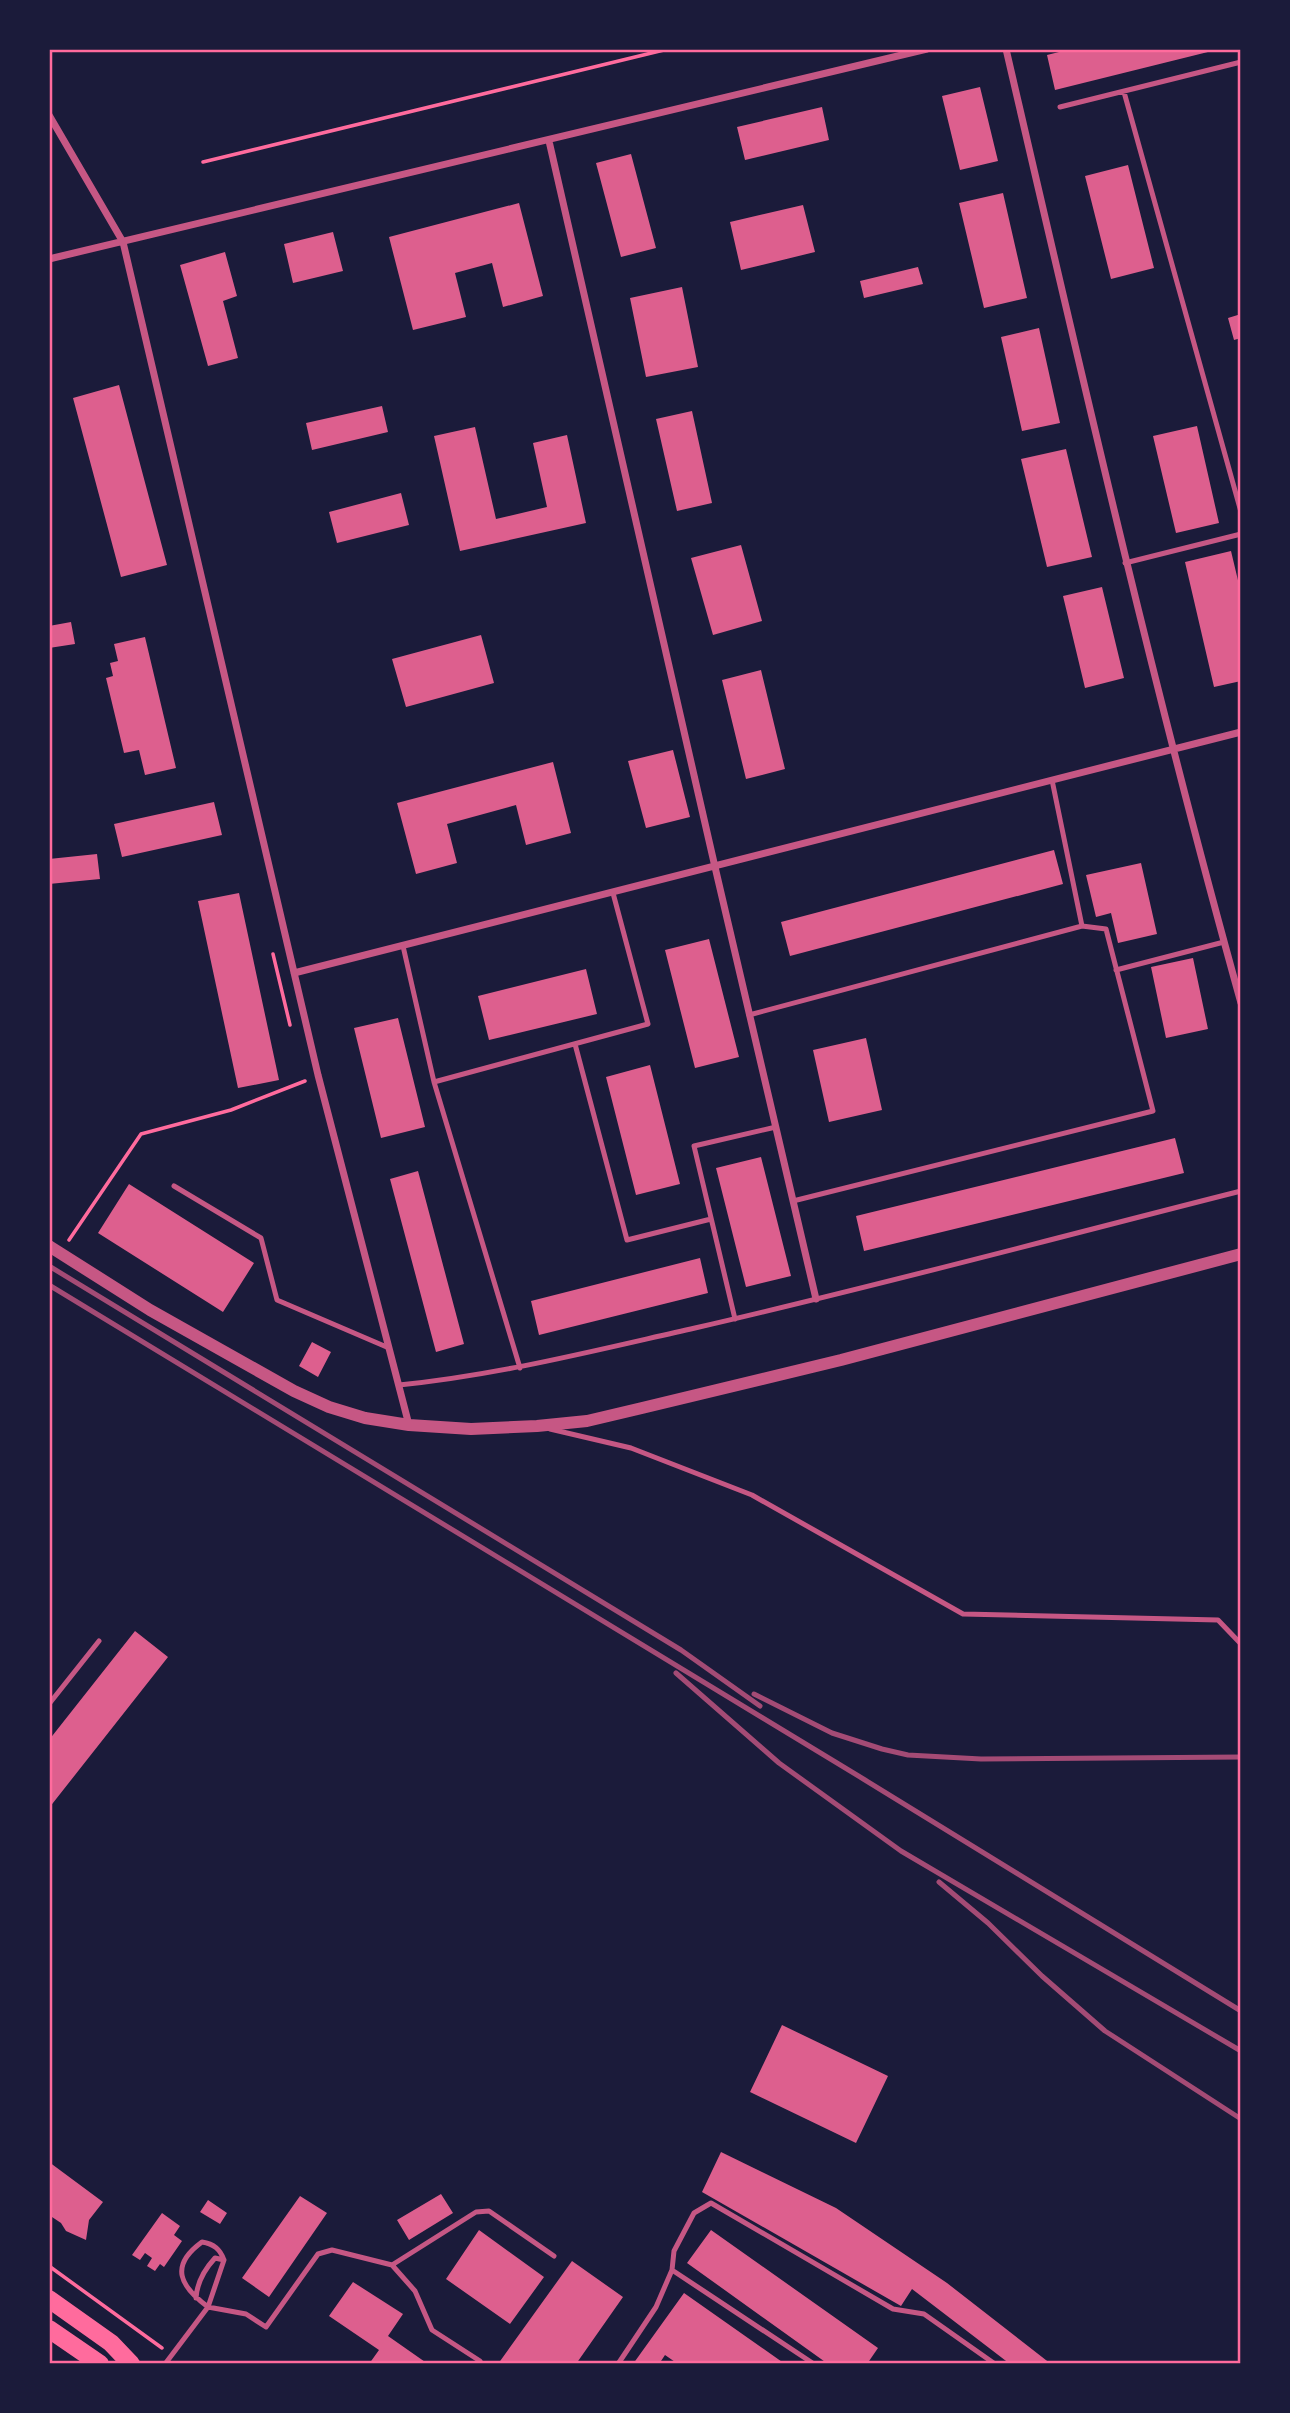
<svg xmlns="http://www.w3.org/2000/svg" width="1290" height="2413" viewBox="0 0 1290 2413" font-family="Barlow,sans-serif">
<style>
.building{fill:#dd5f8e}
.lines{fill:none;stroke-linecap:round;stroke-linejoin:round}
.path{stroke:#ff6b9d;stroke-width:3.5}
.service{stroke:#c65784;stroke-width:5}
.minor{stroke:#c65784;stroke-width:7}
.tertiary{stroke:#c65784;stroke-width:12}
.primary{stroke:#ff6b9d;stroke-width:18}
.rail{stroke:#a44b75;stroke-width:5}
.neatline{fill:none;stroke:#ff6b9d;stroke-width:2.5}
</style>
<rect width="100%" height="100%" fill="#1b1b3a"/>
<path class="building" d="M1071,49H1216V50L1055,90L1047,55Z
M980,87L998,161L960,170L942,96Z
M822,107L829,140L745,160L737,127Z
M631,154L656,248L621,257L596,163Z
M1128,165L1154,268L1111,279L1085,176Z
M1003,193L1027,298L984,308L959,203Z
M519,203L543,296L503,307L492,263L455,273L466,317L413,330L389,237Z
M803,205L815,252L741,270L730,222Z
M333,232L343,271L293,283L284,244Z
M225,252L237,296L223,301L238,358L208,366L180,265Z
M918,267L923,284L864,298L860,281Z
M682,287L698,367L646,377L630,298Z
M1241,314V338L1234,340L1228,318Z
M1039,328L1060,423L1022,431L1001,337Z
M119,385L167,565L121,577L73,398Z
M382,406L388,432L312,450L306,423Z
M692,411L712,503L677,511L656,419Z
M1197,426L1219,523L1176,533L1153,436Z
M475,427L496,519L547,507L533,443L567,435L586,523L460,551L434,436Z
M1066,449L1092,557L1047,567L1021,459Z
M401,493L409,525L337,543L329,512Z
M741,545L762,621L713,635L691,558Z
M1231,551L1241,593V681L1214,687L1185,562Z
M1102,587L1124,678L1085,688L1063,596Z
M71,622L75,644L49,648V626Z
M481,635L494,683L406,707L392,659Z
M145,637L176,768L145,775L139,750L124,753L106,678L113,676L110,663L118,661L114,644Z
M761,670L785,769L746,779L722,680Z
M673,750L690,817L646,828L628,761Z
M553,762L571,833L526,845L516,805L447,824L457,863L416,874L397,803Z
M214,802L222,835L122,857L114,824Z
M1054,850L1063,884L790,956L781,922Z
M97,854L100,879L49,884V859Z
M1141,863L1157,934L1118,943L1111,913L1096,917L1086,875Z
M239,893L279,1080L238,1088L198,901Z
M709,939L739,1057L695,1068L665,950Z
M1193,958L1208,1029L1166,1038L1151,967Z
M586,969L597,1014L489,1040L478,996Z
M398,1018L425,1127L381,1138L354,1028Z
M866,1038L882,1110L829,1122L813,1050Z
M650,1065L680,1184L636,1195L606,1077Z
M1175,1138L1184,1173L864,1251L856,1216Z
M761,1157L791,1276L746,1287L716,1168Z
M418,1171L464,1344L436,1352L390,1179Z
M129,1184L254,1263L223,1312L98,1233Z
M700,1258L708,1293L539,1335L531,1301Z
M312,1342L331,1352L318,1377L299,1366Z
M135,1631L168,1657L49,1808V1740Z
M782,2025L888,2076L856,2143L750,2092Z
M721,2152L836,2208L947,2283L1051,2364H1010L912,2289L901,2306L702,2192Z
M49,2162L103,2202L89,2220L86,2240L66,2231L61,2223L49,2215Z
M441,2194L453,2213L409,2240L397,2220Z
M300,2196L327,2213L269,2297L242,2278Z
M208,2200L227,2213L220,2224L200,2212Z
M162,2213L180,2226L174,2235L182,2241L164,2267L160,2264L155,2271L147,2266L152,2258L145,2253L140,2260L132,2255Z
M479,2230L544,2277L510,2324L446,2279Z
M711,2230L878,2348L867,2364H828L687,2263Z
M572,2261L623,2297L576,2364H498Z
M353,2282L403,2314L388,2336L428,2364H369L379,2350L329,2316Z
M684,2293L785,2364H678L665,2355L659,2364H633Z"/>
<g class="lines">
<path class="path" d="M203,162L668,49
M273,954L290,1025
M69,1240L141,1134L231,1110L305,1081
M49,2266L162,2348"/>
<path class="service" d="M1124,92L1241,512
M1060,107L1241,62
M1125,563L1241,534
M1052,780L1082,926
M403,946L434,1082L520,1368
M1116,970L1224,942
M749,1015L1082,926L1106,929L1153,1111L793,1201
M575,1044L627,1240L711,1219
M434,1082L648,1024L613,893
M174,1186L261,1238L277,1300L389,1348
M735,1319L694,1146L776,1127
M399,1385C499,1375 597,1350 695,1328C878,1286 1059,1237 1241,1191
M550,1429L631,1448L752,1495L963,1614L1218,1620L1241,1644
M49,1704L99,1641
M202,2242C214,2244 220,2249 224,2260L208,2307C180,2286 169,2266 202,2242Z
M392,2265L476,2212L489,2211L554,2256
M196,2298C197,2282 204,2270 215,2258L224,2260
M165,2364L208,2307L246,2314L266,2327L318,2254L332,2250L392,2265L415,2291L432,2330L480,2361
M618,2364L656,2307L672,2270
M814,2364L672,2270L674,2251L694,2213L711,2203L893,2309L924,2314L995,2364"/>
<path class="minor" d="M1006,49C1080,368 1153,687 1241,1003
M49,115L123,242L318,1075L409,1425
M549,141L715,867L816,1299
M49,259L927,49
M294,973L1241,732"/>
<path class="tertiary" d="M49,1246L150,1310L294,1391L329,1407L365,1418L409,1425L471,1429L537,1426L587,1421L642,1408L841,1360L1241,1254"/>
<path class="primary" d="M49,2299L111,2343L131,2364
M49,2329L100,2364"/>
<path class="rail" d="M49,1266L681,1650L760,1706
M49,1285L865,1780L1241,2011
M676,1673L779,1763L901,1851L1241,2051
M754,1694L832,1733L882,1749L908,1755L981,1759L1241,1757
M939,1882L988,1923L1042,1976L1105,2031L1241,2119"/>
</g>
<rect width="1290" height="2413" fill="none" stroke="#1b1b3a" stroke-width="102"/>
<rect x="51" y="51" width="1188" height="2311" class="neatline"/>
</svg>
